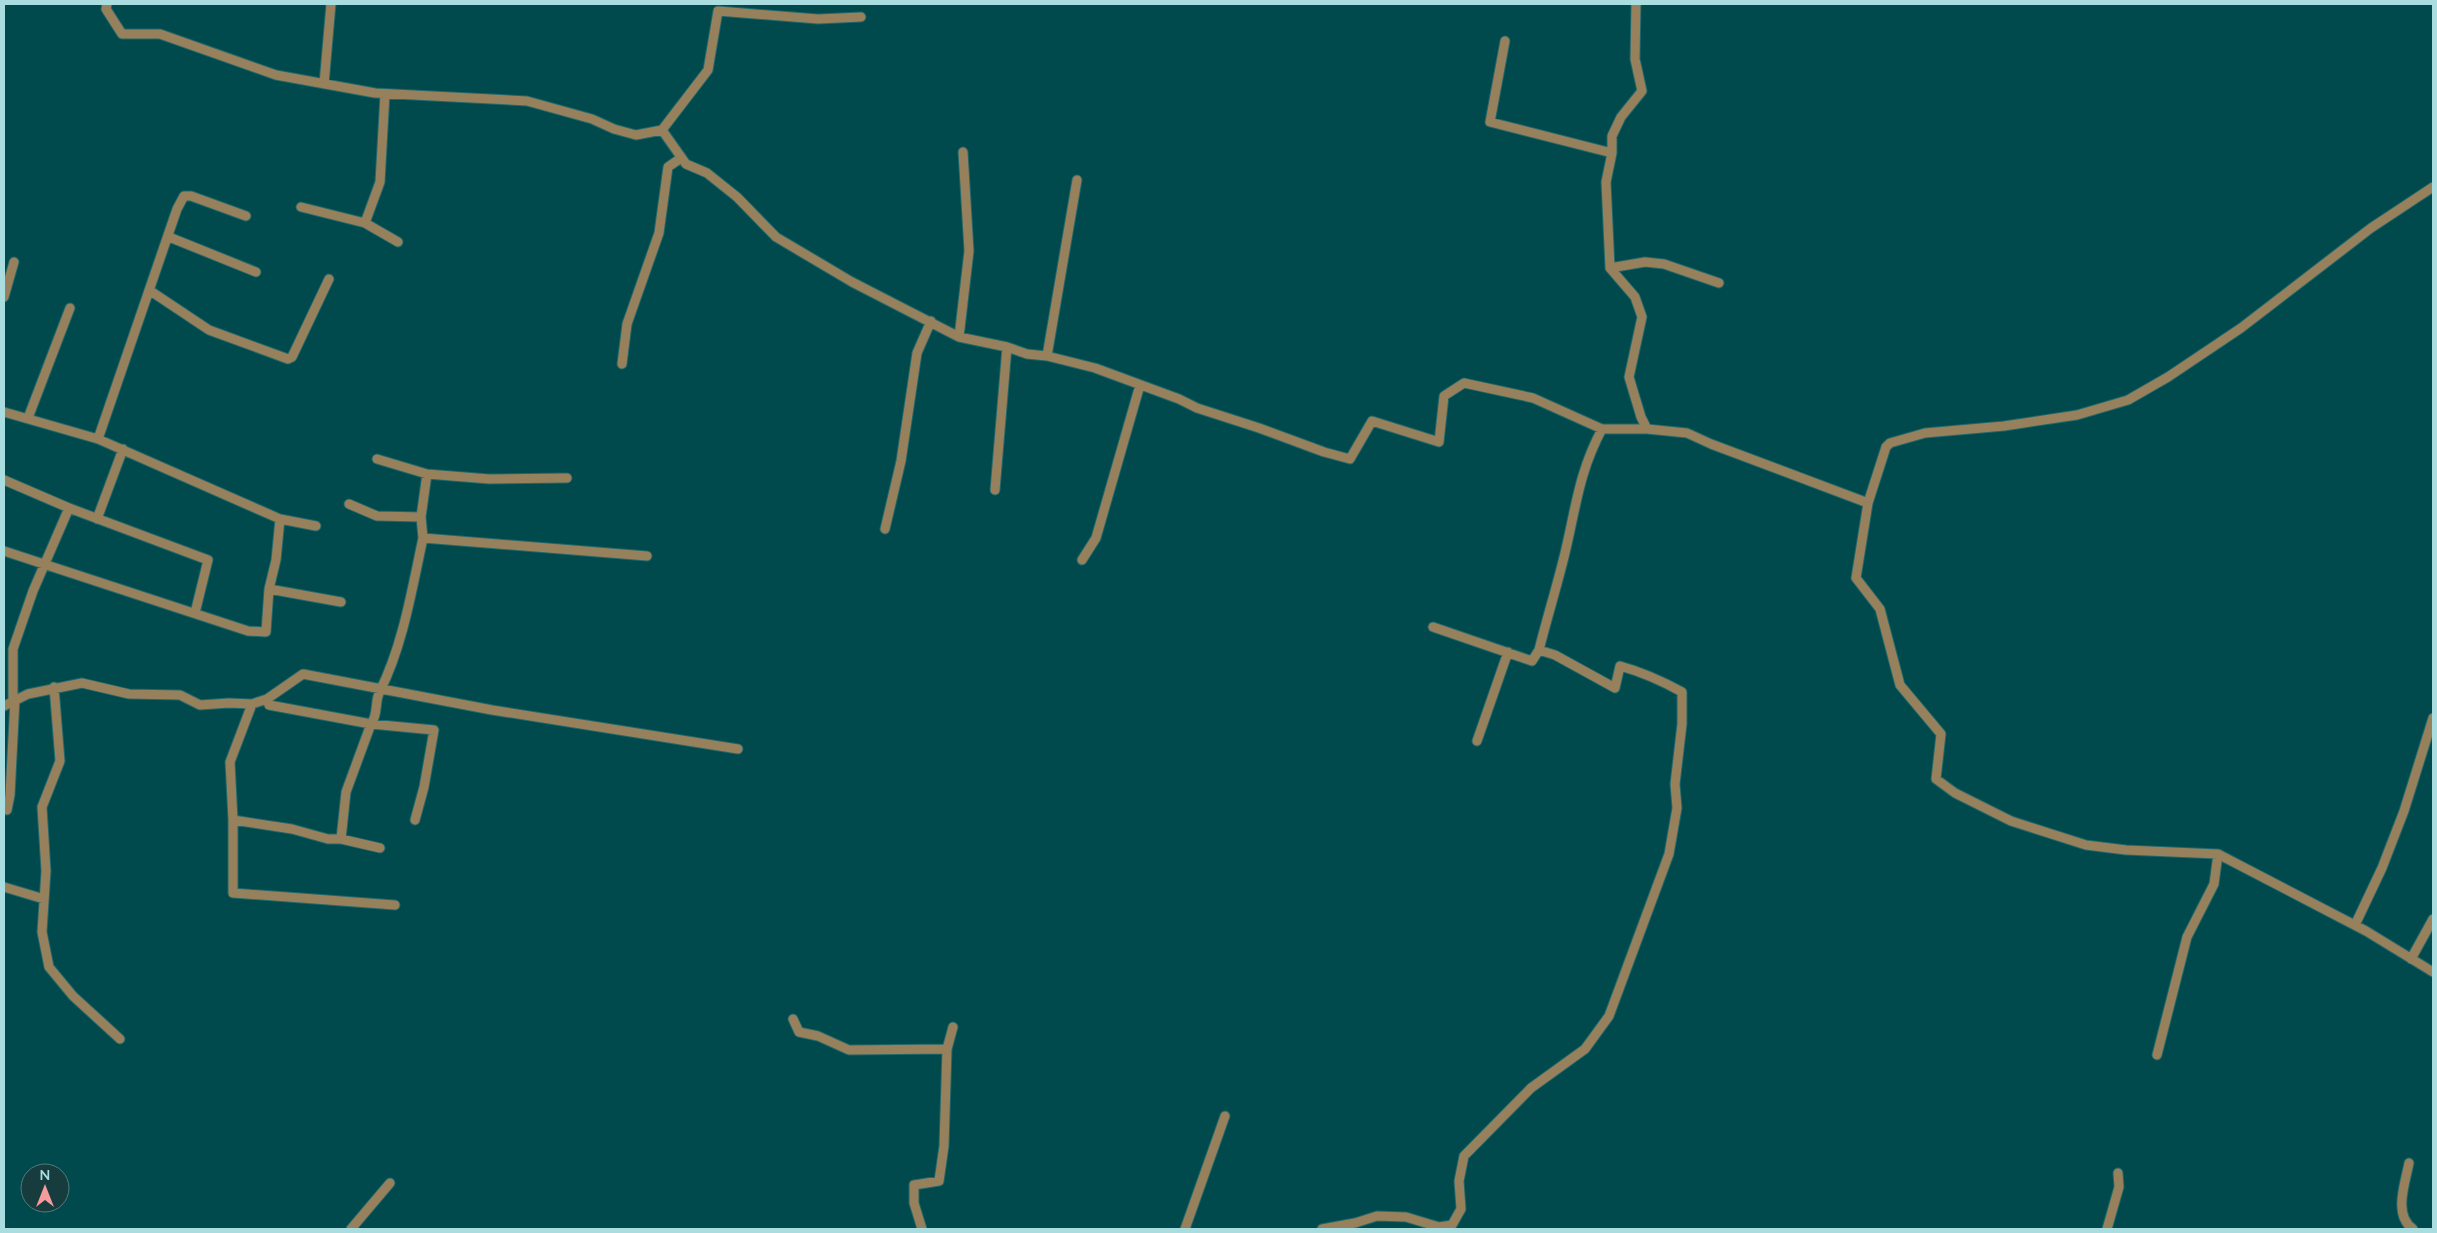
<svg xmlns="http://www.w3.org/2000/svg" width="2437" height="1233" viewBox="0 0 2437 1233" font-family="Lato,sans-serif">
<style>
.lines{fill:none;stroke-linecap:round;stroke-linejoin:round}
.street-casing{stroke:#22676a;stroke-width:11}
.street{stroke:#97815c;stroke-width:9}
</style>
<rect width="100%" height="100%" fill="#00494d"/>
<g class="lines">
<defs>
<path id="street" d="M107,4L106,9L122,34H160L276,75L375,93L527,101L592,119L614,129L636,135L662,130L686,164L707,173L737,197L776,237L852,282L959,337L1007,347L1027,354L1047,356L1095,368L1179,399L1197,408L1259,428L1324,452L1350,459L1372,421L1439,442L1444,396L1464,383L1533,398L1602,429H1647L1687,433L1711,444L1868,503L1856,578L1880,609L1900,685L1941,734L1936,779L1955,793L2011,821L2086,845L2126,850L2218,854L2366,931L2433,972
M1636,4L1635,59L1642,91L1621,117L1612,136V153L1606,182L1610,268L1635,297L1642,317L1629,377L1641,417L1647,429
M1505,41L1490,122L1612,153
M324,84L331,4
M662,130L708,70L718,11L818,19L861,17
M301,207L365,223L398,242
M365,223L380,182L385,94
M169,237L256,272
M1610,268L1645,262L1664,264L1719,283
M149,290L209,330L288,359L292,357L329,279
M4,297L14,262
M959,337L969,251L963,152
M1047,356L1077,180
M622,364L627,324L659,233L668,167L681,158
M4,412L98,439L280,519L316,526
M28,418L70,308
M98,439L177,209L184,196H191L246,216
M377,459L427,474L489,479L567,478
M427,474L421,517L423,538L647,556
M4,480L69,508L208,560L195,613
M995,490L1007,347
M1868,503L1886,447L1890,443L1925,433L2004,426L2077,415L2128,400L2168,377L2241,328L2371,228L2433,187
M349,504L377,516L421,517
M97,519L123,449
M885,529L901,461L917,353L931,321
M4,551L248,631L266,632L269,589L276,560L280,519
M1082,560L1096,538L1140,385
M269,589L341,602
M1433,627L1532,661L1539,650
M54,687L60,761L42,807L46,871L42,932L49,967L73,996L120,1039
M267,699L269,705L371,724L434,730L424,787L415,820
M13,700V649L33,591L69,508
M252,704L230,762L233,820V893L395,905
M4,706L28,694L82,683L129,694L180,695L200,705L229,703L252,704L267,699L303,674L492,710L738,749
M1477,741L1508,652
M7,810L10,795L15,699
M233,820L292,829L328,839H341L380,848
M341,839L346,792L371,724C379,713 374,702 380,691C403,645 412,589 423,538
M4,887L44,899
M2355,925L2382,868L2404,811L2433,718
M2411,959L2433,919
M793,1019L799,1032L818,1036L849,1050L947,1049
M2157,1055L2187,937L2214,884L2218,854
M2409,1163C2405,1184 2393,1215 2413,1229
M351,1229L390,1183
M922,1229L914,1203V1185L939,1181L944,1146L947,1049L953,1027
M1185,1229L1225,1116
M1322,1229L1355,1223L1377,1216L1406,1217L1439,1227L1452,1225L1461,1209L1459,1181L1464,1156L1531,1088L1585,1049L1609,1016L1669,854L1677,808L1675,784L1682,724V692C1662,681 1642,672 1620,666L1615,688L1555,655L1539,650C1547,618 1557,586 1565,553C1576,507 1579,472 1602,429
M2107,1229L2119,1187L2118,1173"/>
</defs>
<use href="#street" class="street-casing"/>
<use href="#street" class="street"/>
</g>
<rect width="2437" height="1233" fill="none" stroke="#aadddf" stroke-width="10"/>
<g transform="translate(45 1188)"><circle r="24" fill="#173c3e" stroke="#527c7e"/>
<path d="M0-4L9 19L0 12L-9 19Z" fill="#f59b9b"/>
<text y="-8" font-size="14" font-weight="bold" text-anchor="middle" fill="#aadddf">N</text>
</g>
</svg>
